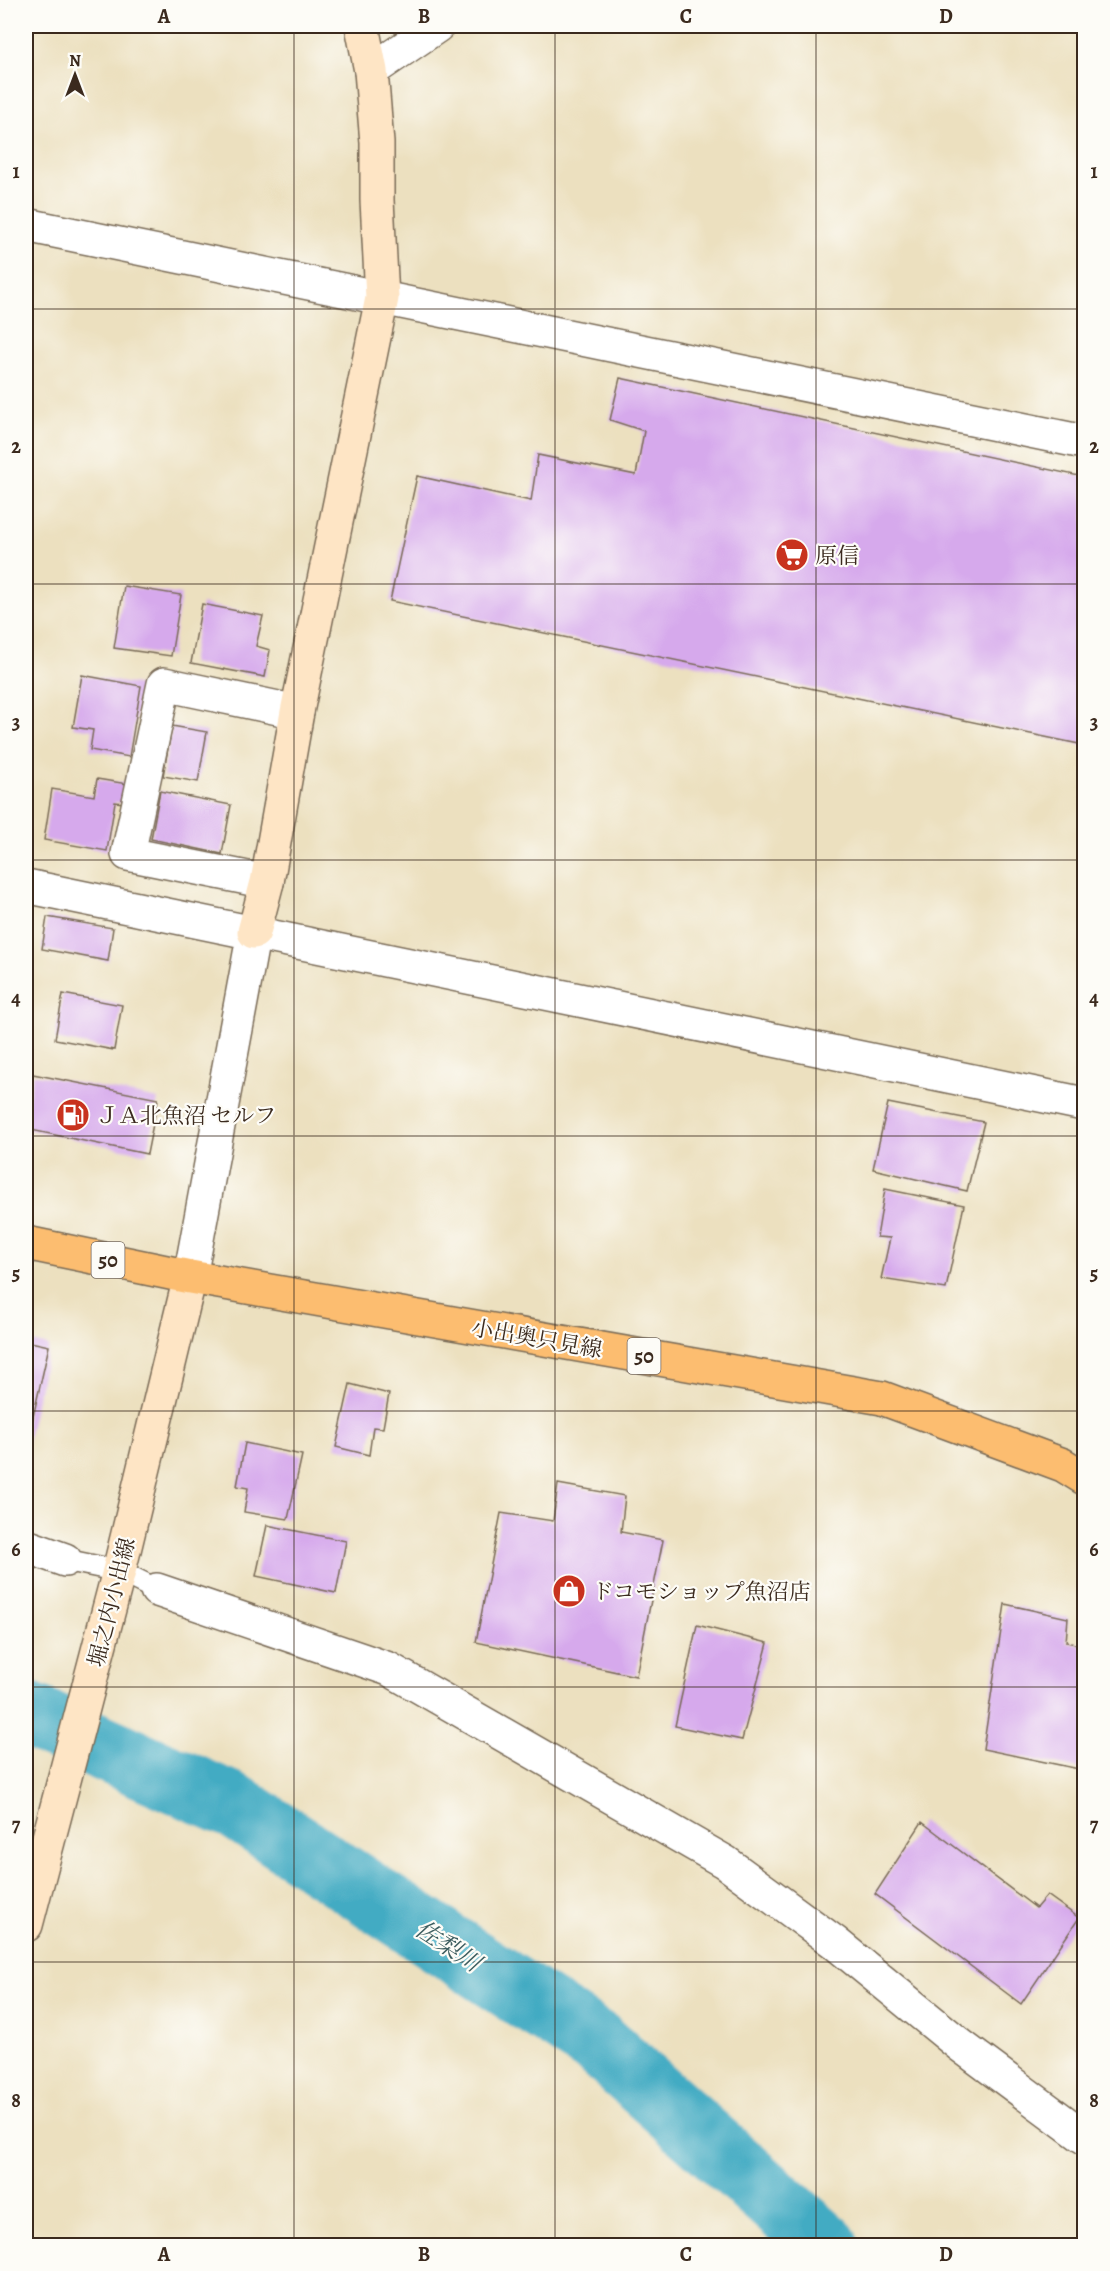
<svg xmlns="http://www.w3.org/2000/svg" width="1110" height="2271" viewBox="0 0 1110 2271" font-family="Alegreya,'Noto Serif JP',serif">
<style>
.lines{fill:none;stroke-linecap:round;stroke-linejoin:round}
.river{stroke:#43abc3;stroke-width:66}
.building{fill:#d6a9ec}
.lane-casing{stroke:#796a56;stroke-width:24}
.street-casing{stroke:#796a56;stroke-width:36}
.secondary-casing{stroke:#796a56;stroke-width:36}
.primary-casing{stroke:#796a56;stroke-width:36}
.path{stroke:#796a56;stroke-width:4;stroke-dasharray:4.5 4.5;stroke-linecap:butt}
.lane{stroke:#fff;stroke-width:21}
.street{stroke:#fff;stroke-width:33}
.secondary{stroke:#fee5c5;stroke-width:33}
.primary{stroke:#fcbd6f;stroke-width:33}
.grid{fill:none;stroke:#3b2a1e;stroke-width:1.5;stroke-opacity:0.55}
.labels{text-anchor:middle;stroke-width:4.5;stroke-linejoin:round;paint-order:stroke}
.shield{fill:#fdfcf7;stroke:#75695f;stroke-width:1.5}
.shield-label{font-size:21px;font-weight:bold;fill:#3b2a1e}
.poi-label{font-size:22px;fill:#3b2a1e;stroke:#fdfcf7;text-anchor:start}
.street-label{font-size:22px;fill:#3b2a1e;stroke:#fdfcf7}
.water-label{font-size:24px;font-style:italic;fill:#3e5e60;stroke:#fdfcf7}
.neatline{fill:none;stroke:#3b2a1e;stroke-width:2}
.grid-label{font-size:20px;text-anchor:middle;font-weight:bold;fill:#3b2a1e}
</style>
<rect width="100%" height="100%" fill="#fdfcf7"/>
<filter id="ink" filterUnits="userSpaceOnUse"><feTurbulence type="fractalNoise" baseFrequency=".0167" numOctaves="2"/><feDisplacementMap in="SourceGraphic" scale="12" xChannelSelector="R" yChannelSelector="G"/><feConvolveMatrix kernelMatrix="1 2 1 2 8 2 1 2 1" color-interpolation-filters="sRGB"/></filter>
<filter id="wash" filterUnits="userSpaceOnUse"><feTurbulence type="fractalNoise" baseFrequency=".008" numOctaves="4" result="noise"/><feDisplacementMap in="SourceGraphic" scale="24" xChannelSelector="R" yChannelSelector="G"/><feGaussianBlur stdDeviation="1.35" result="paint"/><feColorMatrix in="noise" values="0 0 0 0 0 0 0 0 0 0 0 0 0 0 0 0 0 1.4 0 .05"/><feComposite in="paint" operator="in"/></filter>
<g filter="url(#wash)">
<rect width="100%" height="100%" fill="#ece0bf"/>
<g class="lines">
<path class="river" d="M26,1714L236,1807L598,2044L826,2246"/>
</g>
<g id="blocks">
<path class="building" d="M620,378L1084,477V745L390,601L417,476L531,501L538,455L636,475L644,431L610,420Z
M124,586L181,595L171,656L114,648Z
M202,604L263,616L256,646L270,650L265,677L191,663Z
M82,675L141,686L129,757L90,750L93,730L73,727Z
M172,726L207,732L198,782L163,776Z
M97,779L128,784L124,803L115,802L107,851L44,840L52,789L94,796Z
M160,791L231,805L222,854L151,839Z
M47,917L113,928L108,961L42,949Z
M63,994L122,1005L114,1050L55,1039Z
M33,1074L158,1099L147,1154L26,1129V1112Z
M888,1103L984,1122L967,1191L873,1169Z
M885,1189L964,1205L946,1289L881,1279L890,1238L877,1237Z
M26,1341L49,1346L26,1448Z
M350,1384L389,1394L383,1428L373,1427L369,1455L336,1447Z
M245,1443L302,1455L288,1519L244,1512L248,1488L237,1486Z
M558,1484L625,1496L621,1532L663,1540L636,1676L476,1642L501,1513L553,1521Z
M267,1525L346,1541L336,1593L256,1576Z
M1005,1604L1068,1618L1066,1642L1084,1646V1770L983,1749Z
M697,1625L768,1643L742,1740L675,1726Z
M922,1822L1036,1908L1047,1895L1079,1918L1021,2004L875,1894Z"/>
</g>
</g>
<g filter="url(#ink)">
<use href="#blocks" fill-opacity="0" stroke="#796a56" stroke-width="1.5"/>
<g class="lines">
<defs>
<path id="lane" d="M65,1560L119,1571L157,1590"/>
<path id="street" d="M371,71L437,26
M26,225L1084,442
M267,882L128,854L164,684L297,712
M26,886L1084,1104
M190,1277L254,932
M26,1546L65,1560
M157,1590L389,1669L725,1862L834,1942L960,2045L1084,2137"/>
<path id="secondary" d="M254,932L267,882L297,712L382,298L377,200V143L371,71L362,26
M26,1925L119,1571L190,1277"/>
<path id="primary" d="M26,1243L190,1277L882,1398L1063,1465L1084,1478"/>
</defs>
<use href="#lane" class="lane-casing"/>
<use href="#street" class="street-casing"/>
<use href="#secondary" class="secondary-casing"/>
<use href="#primary" class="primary-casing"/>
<path class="path" d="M1079,26L1084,34"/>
<use href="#lane" class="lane"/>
<use href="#street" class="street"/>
<use href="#secondary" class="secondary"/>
<use href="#primary" class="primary"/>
</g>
</g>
<path class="grid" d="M294,26V2246M555,26V2246M816,26V2246M26,309H1084M26,584H1084M26,860H1084M26,1136H1084M26,1411H1084M26,1687H1084M26,1962H1084"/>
<defs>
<symbol id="supermarket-disc" viewBox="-11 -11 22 22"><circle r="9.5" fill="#c8321e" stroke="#fdfcf7"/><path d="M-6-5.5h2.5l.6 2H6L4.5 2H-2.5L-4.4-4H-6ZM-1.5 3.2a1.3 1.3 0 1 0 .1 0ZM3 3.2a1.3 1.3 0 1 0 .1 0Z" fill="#fff"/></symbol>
<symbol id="fuel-disc" viewBox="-11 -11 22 22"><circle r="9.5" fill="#c8321e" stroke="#fdfcf7"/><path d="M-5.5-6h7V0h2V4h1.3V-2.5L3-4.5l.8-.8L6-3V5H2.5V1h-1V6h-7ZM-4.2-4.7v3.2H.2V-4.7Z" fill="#fff"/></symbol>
<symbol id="shop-disc" viewBox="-11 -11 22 22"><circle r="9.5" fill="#c8321e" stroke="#fdfcf7"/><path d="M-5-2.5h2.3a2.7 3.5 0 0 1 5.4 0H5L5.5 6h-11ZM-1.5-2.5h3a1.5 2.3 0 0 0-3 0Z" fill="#fff"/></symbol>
</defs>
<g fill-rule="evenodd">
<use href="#supermarket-disc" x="773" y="536" width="38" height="38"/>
<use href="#fuel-disc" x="54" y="1096" width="38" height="38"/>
<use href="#shop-disc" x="550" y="1572" width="38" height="38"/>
</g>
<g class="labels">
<g class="shield">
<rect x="91.5" y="1242" width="33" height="36" rx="4.5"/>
<rect x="627.5" y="1338" width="33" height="36" rx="4.5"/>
</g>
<g class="shield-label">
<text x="108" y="1267">50</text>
<text x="644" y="1363">50</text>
</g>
<g class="poi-label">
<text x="815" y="563">原信</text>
<text x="96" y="1123">ＪＡ北魚沼 セルフ</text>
<text x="592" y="1599">ドコモショップ魚沼店</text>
</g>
<g class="street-label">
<text transform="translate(537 1338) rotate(10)" y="8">小出奥只見線</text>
<text transform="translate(111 1602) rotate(-76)" y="8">堀之内小出線</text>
</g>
<g class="water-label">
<text transform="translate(448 1946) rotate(33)" y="8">佐梨川</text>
</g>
</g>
<rect width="1110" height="2271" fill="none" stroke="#fdfcf7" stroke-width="66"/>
<g transform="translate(75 75)" stroke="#fdfcf7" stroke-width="4.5" paint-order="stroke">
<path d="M0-4.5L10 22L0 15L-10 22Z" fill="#3b2a1e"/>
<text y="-9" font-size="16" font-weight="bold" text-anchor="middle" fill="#3b2a1e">N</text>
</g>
<rect x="33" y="33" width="1044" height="2205" class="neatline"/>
<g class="grid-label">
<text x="164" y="23">A</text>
<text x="424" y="23">B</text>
<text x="686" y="23">C</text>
<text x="946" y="23">D</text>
<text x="16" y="178">1</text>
<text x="1094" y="178">1</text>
<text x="16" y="453">2</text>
<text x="1094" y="453">2</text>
<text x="16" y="729">3</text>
<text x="1094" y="729">3</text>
<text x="16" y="1005">4</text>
<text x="1094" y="1005">4</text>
<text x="16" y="1280">5</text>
<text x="1094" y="1280">5</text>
<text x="16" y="1556">6</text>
<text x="1094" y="1556">6</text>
<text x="16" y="1831">7</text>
<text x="1094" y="1831">7</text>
<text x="16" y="2107">8</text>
<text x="1094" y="2107">8</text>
<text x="164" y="2261">A</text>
<text x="424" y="2261">B</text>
<text x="686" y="2261">C</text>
<text x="946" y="2261">D</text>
</g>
</svg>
